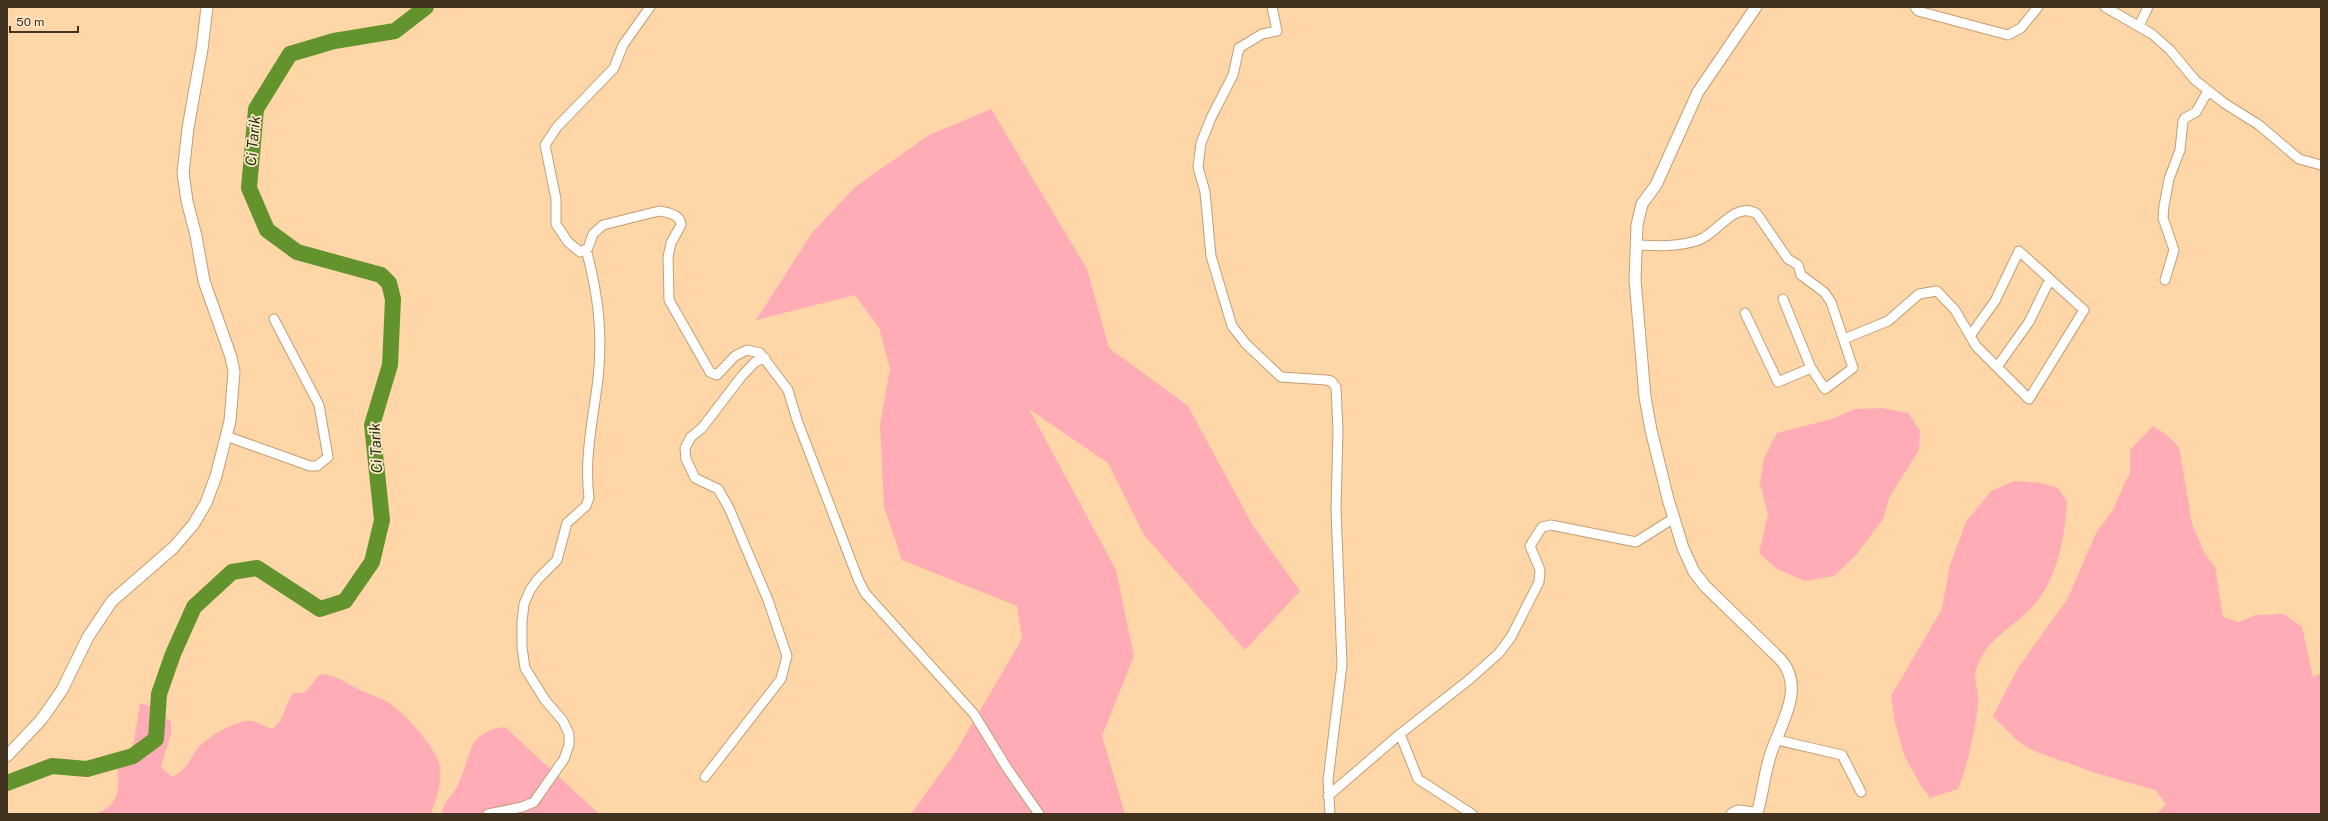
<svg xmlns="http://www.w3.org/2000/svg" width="2328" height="821" viewBox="0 0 2328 821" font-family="'Public Sans',sans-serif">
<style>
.green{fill:#ffacb6}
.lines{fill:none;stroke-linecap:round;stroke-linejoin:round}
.river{stroke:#63932d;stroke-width:16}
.minor-casing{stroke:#c49e71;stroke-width:11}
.tertiary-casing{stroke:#c49e71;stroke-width:13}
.minor{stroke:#fff;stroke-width:9}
.tertiary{stroke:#fff;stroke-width:11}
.labels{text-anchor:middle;stroke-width:3.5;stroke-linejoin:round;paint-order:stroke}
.water-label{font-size:15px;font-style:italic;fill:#22360d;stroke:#ffe7cb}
</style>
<rect width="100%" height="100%" fill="#fed6a7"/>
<path class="green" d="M991,109L1087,269L1109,348L1188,406L1252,524L1300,591L1245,650L1144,535L1108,463L1029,409L1116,570L1134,656L1102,736L1125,814H911L955,753L1022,639L1017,606L902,560L884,507L880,425L890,368L879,328L855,295L756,320L812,233L855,187L929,135Z
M1882,408L1908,413L1920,431L1919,450L1890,496L1883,519L1856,555L1834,576L1805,581L1777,569L1759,553L1768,514L1760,484L1764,458L1777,433L1832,419L1855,409Z
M2153,426L2167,435L2179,447L2192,524L2205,554L2215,567L2223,617L2239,622L2255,615L2284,614L2302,627L2313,677L2321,673V814H2157L2166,804L2155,790L2096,773L2034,751L2019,742L1993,716L2018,668L2068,598L2096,533L2113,510L2126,480L2130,475V450Z
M2014,481L2041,483L2058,488L2067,501C2065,536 2058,579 2033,606C2013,628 1985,639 1976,670C1973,679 1979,691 1978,701C1977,723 1967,769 1958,789L1930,798L1920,784L1904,755L1895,722L1891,696L1942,609L1950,565L1966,522L1991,491Z
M321,674C335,675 342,680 354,687C363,692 373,695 382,699C402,709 429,740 438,760C445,778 436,798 431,814H95C121,805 120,786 117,763L133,746L140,703L153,707L159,716L171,721V733L161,767L172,777C186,771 189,760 198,748C207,737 238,719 252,721C259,722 266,727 272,729C286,720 283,705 294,693H303C311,688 313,680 321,674Z
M505,727L599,814H442C442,804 452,796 457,787C463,776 470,748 475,741C483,732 494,728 505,727Z"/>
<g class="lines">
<path class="river" d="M7,783L52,766L87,769L133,756L156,739L159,694L173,654L194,607L232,572L257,568L320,609L345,601L372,562L382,520L372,425L390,365L393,299L389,283L381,275L297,252L267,230L249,188L256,109L290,54L334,41L395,31L426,7"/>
<defs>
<path id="minor" d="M650,7L623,45L614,68L557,127L545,145L556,199V224L568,242L580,252L588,248L593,234L603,225L659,211C667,212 681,215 681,225L671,243L668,257L669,300L710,372L717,375L735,356L747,350L760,353L788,390L797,420L858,579L865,593L974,714L1007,768L1039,814
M1272,7L1277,31L1262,34L1239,48L1233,75L1211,118L1201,143L1198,167L1205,192L1211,256L1232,326L1246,344L1281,377L1326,380L1331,381L1336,387L1338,430L1336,509L1342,665L1328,780L1330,814
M1915,7L1918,11L2008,35L2021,28L2038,7
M2105,7L2152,34L2170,50L2195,80L2224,103L2259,125L2299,159L2321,165
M2139,26L2148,7
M1638,245C1659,246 1679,247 1699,240C1718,233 1735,200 1757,214L1788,259L1798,265L1801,275L1824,292L1831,302L1853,368L1825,389L1811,368L1783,299
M2165,280L2174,250L2163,218L2164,206L2169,179L2180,150L2183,121L2185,118L2196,112L2208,91
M1745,313L1778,382L1811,368
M1844,339L1888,321L1919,294L1937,291L1955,310L1976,346L2029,399L2084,310L2019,251L1995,301L1970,336
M1997,367L2029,322L2050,279
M226,436L310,466H317L328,457L319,405L274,319
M1400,734L1418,779L1472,814
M1777,740L1842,755L1861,792
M705,777L781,679L787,656L768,600L729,508L718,489L695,478L686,459L685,448L691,437L702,428L741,377L755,362L765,358
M1328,796L1400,734L1470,679L1499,653L1511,637L1539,582L1540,570L1530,546L1542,527L1551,525L1636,542L1674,518
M488,814L522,807L534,802L564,759L569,745V734L563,721L545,700L525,668L522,647V622L524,604L530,590L538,579L557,560L567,523L586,506L589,498C584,458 593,419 598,379C603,332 598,294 586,249"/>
<path id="tertiary" d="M7,756L41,720L51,706L62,690L88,637L112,601L173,548L193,525L206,503L216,476L230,421L234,372L231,357L204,281L196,236L187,201L183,173L188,128L202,49L207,7
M1732,814L1738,811L1755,813L1758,810C1763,791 1765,771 1771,753C1781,723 1806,687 1780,659L1705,586L1694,572L1683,548L1668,499L1651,430L1645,397L1635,280L1637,225L1642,204L1656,185L1698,92L1756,7"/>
</defs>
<use href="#minor" class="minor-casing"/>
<use href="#tertiary" class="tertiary-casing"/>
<use href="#minor" class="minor"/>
<use href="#tertiary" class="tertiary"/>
</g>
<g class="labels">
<g class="water-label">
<text transform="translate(253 141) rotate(-85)" y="5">Ci Tarik</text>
<text transform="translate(376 448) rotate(-93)" y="5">Ci Tarik</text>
</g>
</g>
<rect width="2328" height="821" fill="none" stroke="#423320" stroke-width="16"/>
<path d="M10 26v6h68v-6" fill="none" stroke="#423320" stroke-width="2"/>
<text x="16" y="26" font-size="12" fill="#423320" stroke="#ffe7cb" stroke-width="3" paint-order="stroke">50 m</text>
</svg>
